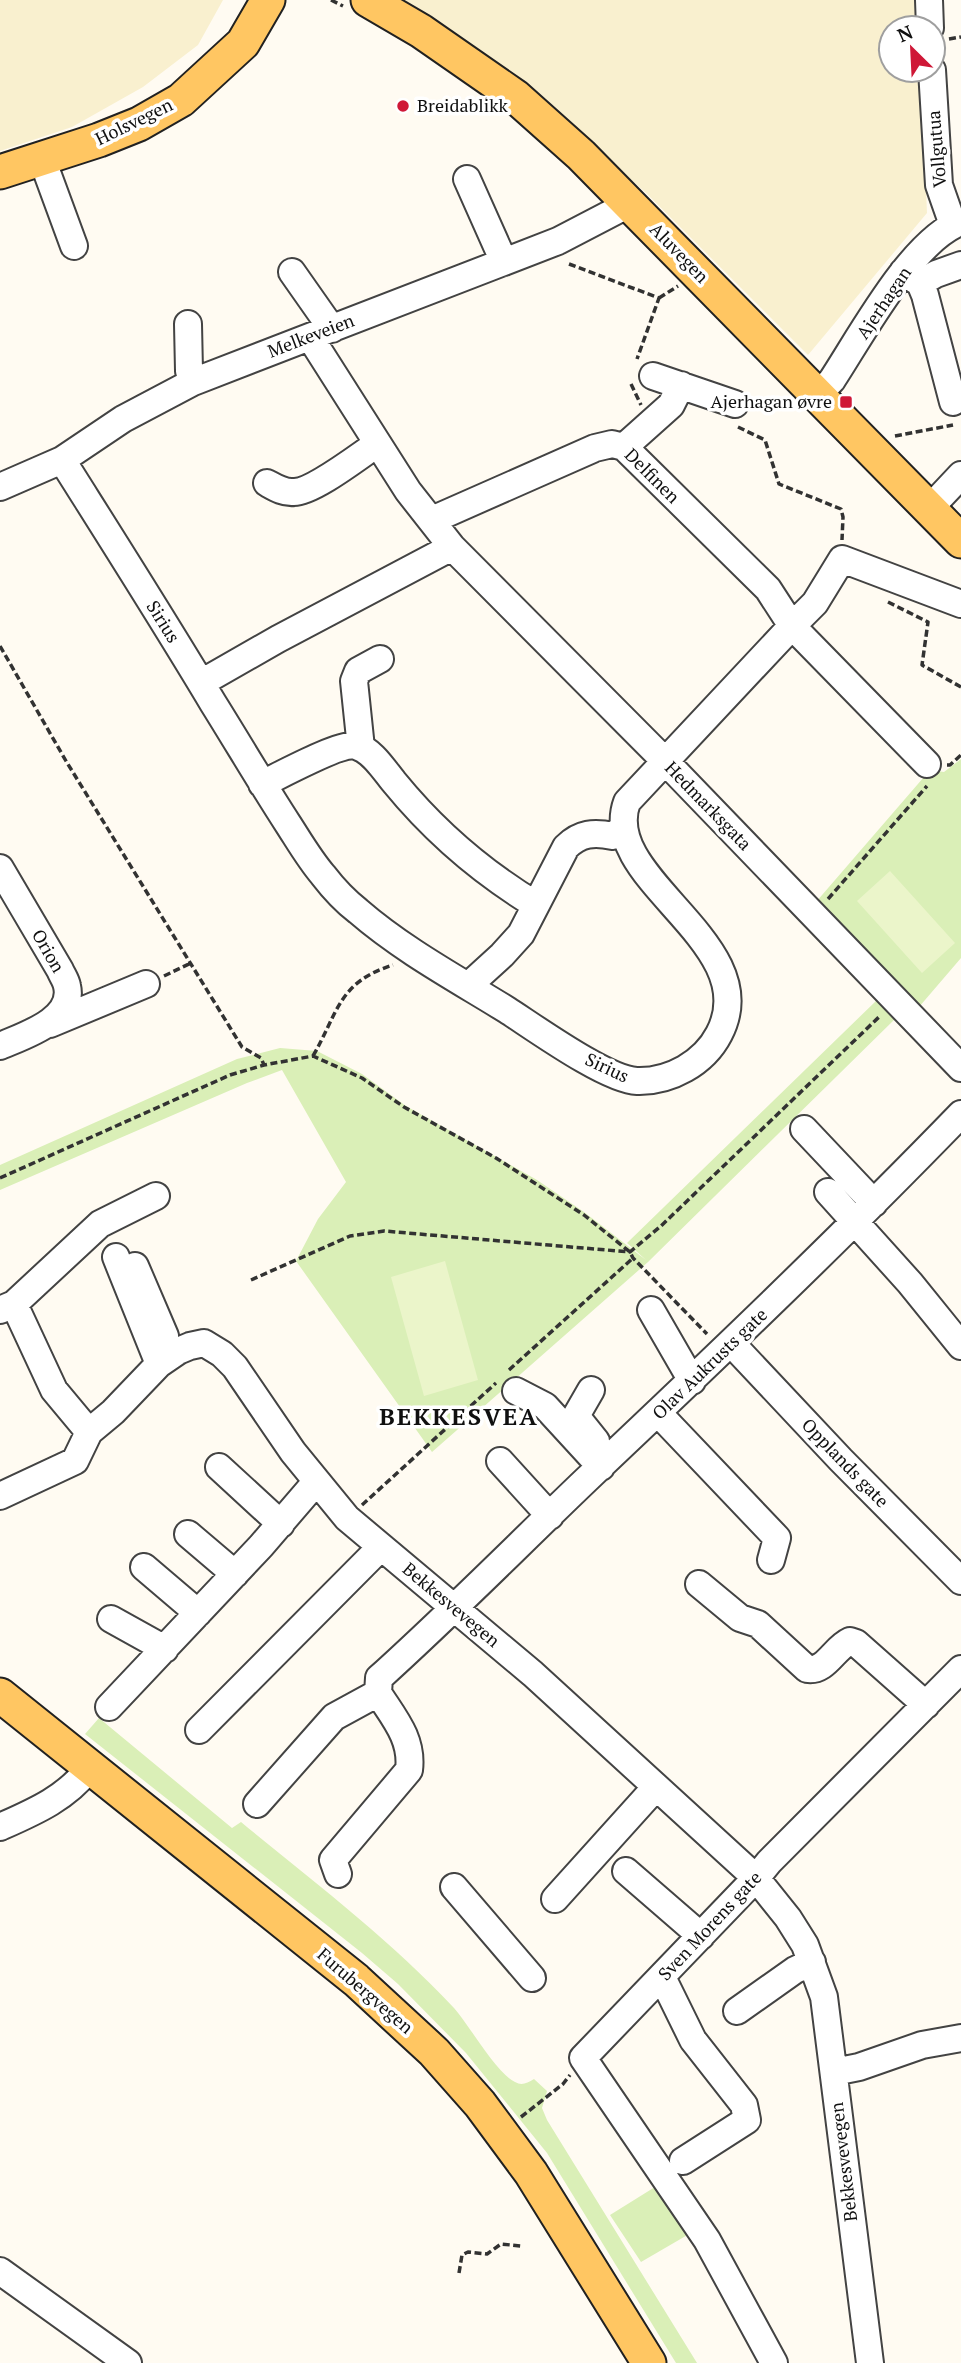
<svg xmlns="http://www.w3.org/2000/svg" width="961" height="2363" viewBox="0 0 961 2363" font-family="'PT Serif',serif">
<style>
.farmland{fill:#f9f0cf}
.green{fill:#daefb7}
.pitch{fill:#ebf5ca}
.lines{fill:none;stroke-linecap:round;stroke-linejoin:round}
.minor-casing{stroke:#434343;stroke-width:30}
.major-casing{stroke:#212121;stroke-width:37}
.path{stroke:#323232;stroke-width:3.5;stroke-dasharray:7 3.5;stroke-linecap:butt}
.minor{stroke:#fff;stroke-width:26}
.major{stroke:#ffc662;stroke-width:33}
.poi-dot{fill:#cf1837;stroke:#fff;stroke-width:2.5}
.labels{text-anchor:middle;stroke-width:7;stroke-linejoin:round;paint-order:stroke}
.poi-label{font-size:18px;fill:#101010;stroke:#fff;text-anchor:start}
.street-label{font-size:18px;fill:#101010;stroke:#fff}
.district-label{font-size:24px;font-weight:bold;letter-spacing:2px;fill:#101010;stroke:#fff}
</style>
<rect width="100%" height="100%" fill="#fffbf2"/>
<path class="farmland" d="M0,0H223L198,45L143,87L72,127L0,151Z
M389,0H918L919,28H891V70H921L927,213L808,355L645,192L524,85Z"/>
<path class="green" d="M961,759V958L919,1007L816,902L930,770L944,772Z
M877,1000L896,1018L648,1262L432,1452L296,1261L318,1219L346,1182L282,1070L247,1083L0,1190V1165L237,1059L280,1048L317,1051L362,1074L406,1106L537,1180L584,1212L646,1260L627,1243Z
M99,1718L232,1828L241,1822C314,1882 390,1939 454,2008C470,2026 496,2073 515,2082C522,2086 527,2083 534,2079L547,2091L542,2108L547,2120L697,2363H676L547,2153L466,2053L398,1984L362,1953L85,1734Z
M663,2182L696,2230L641,2262L610,2215Z"/>
<path class="pitch" d="M890,871L955,943L922,973L857,901Z
M445,1261L478,1380L424,1396L391,1277Z"/>
<g class="lines">
<defs>
<path id="minor" d="M929,0L930,28
M932,70L939,185L953,225
M42,159L74,246
M467,179L504,262
M292,272L332,329
M903,272L920,283L925,295L953,402
M920,283L936,274L961,265
M188,324L189,371L193,382
M310,337L408,491L452,547L665,761L961,1068
M653,376L735,404
M818,395L832,380C861,336 912,240 961,222
M624,447L671,405L681,385
M62,460C113,541 164,621 213,703C238,743 262,784 288,824C299,841 310,860 323,875C333,888 345,901 358,911C403,950 457,979 507,1010C535,1028 607,1080 637,1081C670,1082 704,1063 719,1034C767,943 598,880 627,802L792,626L768,589L624,447L612,444L595,448L432,520
M267,483C276,488 284,493 294,492C313,492 359,456 377,444
M0,487L62,460L123,419L193,382L558,241L631,203
M929,509L961,475
M201,683L278,639L452,547
M361,748L354,681L358,671L380,659
M927,764L792,626L815,603L842,559L961,604
M262,784C279,776 341,742 356,746C372,750 384,770 394,782C434,831 483,873 536,905
M0,868L60,970C62,975 66,980 67,986C75,1020 23,1036 0,1046
M468,986L502,955L521,934L566,847C580,833 594,832 613,836L623,828
M50,1024L146,984
M804,1129L874,1203
M828,1192L910,1283L961,1346
M116,1257L159,1364L165,1336L135,1266
M14,1304L100,1224L156,1196
M0,1310L14,1304L54,1390L89,1432L113,1412L159,1364L178,1351L190,1346L204,1343L222,1354L235,1367L293,1452L347,1518L533,1674L756,1878L788,1918L805,1945L824,1997L870,2363
M651,1310L692,1381
M732,1344L841,1460L961,1581
M591,1390L576,1416L596,1441
M516,1391L545,1406L601,1467
M658,1413L777,1538L771,1560
M500,1461L550,1516
M219,1467L281,1524
M0,1496L75,1461L89,1432
M188,1534L235,1574
M144,1567L198,1613
M699,1584L740,1618L758,1624L807,1669C826,1672 834,1648 850,1641L856,1643L926,1705
M111,1619L165,1649
M109,1707L261,1546L316,1482
M199,1730L381,1547
M257,1804L334,1717L378,1693
M0,1827C34,1812 67,1798 90,1767
M626,1871L701,1936
M338,1874L333,1860L409,1770C413,1739 394,1718 378,1693L379,1678C450,1614 517,1546 586,1480C713,1360 839,1240 961,1114
M454,1887L532,1978
M555,1899L656,1787
M662,1977L693,2040L744,2105L747,2120L683,2161
M737,2011L795,1970L812,1962
M834,2072L859,2067L922,2045L961,2038
M0,2271L128,2363
M774,2363L707,2240L583,2058L756,1878L769,1862L961,1669"/>
<path id="major" d="M368,0L421,31L516,97L581,155L961,541
M0,172L99,140L139,124L181,100L243,43L268,0
M0,1695L356,1980L434,2052L480,2104L531,2173L649,2363"/>
</defs>
<use href="#minor" class="minor-casing"/>
<use href="#major" class="major-casing"/>
<path class="path" d="M331,0L343,6
M949,39L961,37
M569,264L659,298L637,359
M659,298L678,286
M631,384L641,405
M738,427L765,440L779,484L841,509L843,517L842,540
M895,436L953,425
M888,602L928,622L922,665L961,687
M0,646L66,761L242,1047L261,1058L264,1065
M947,765H950L961,755
M828,899L927,786
M164,976L191,963
M313,1056C338,1013 338,982 393,965
M0,1178L230,1075L264,1065L313,1056L362,1078L404,1107L496,1158L584,1215L630,1252L633,1258L707,1334
M251,1280L350,1236L384,1231L630,1252L661,1226L880,1016
M509,1370L633,1258
M362,1505L496,1383
M521,2117L563,2084L570,2075
M459,2273L462,2255L468,2252L487,2254L501,2244L521,2246"/>
<use href="#minor" class="minor"/>
<use href="#major" class="major"/>
</g>
<g class="poi-dot">
<circle cx="403" cy="106" r="7"/>
<rect x="839" y="395" width="14" height="14" rx="3.5"/>
</g>
<g class="labels">
<g class="poi-label">
<text x="417" y="112">Breidablikk</text>
<text x="832" y="408" text-anchor="end">Ajerhagan øvre</text>
</g>
<g class="street-label">
<text transform="translate(134 122) rotate(-26)" y="6">Holsvegen</text>
<text transform="translate(937 149) rotate(-95)" y="6">Vollgutua</text>
<text transform="translate(679 253) rotate(46)" y="6">Aluvegen</text>
<text transform="translate(884 303) rotate(-56)" y="6">Ajerhagan</text>
<text transform="translate(311 336) rotate(-21)" y="6">Melkeveien</text>
<text transform="translate(652 476) rotate(45)" y="6">Delfinen</text>
<text transform="translate(163 622) rotate(58)" y="6">Sirius</text>
<text transform="translate(708 806) rotate(46)" y="6">Hedmarksgata</text>
<text transform="translate(48 951) rotate(60)" y="6">Orion</text>
<text transform="translate(607 1068) rotate(25)" y="6">Sirius</text>
<text transform="translate(710 1364) rotate(-44)" y="6">Olav Aukrusts gate</text>
<text transform="translate(845 1463) rotate(46)" y="6">Opplands gate</text>
<text transform="translate(451 1605) rotate(40)" y="6">Bekkesvevegen</text>
<text transform="translate(710 1926) rotate(-47)" y="6">Sven Morens gate</text>
<text transform="translate(365 1991) rotate(41)" y="6">Furubergvegen</text>
<text transform="translate(844 2162) rotate(-97)" y="6">Bekkesvevegen</text>
</g>
<g class="district-label">
<text x="459" y="1425">BEKKESVEA</text>
</g>
</g>
<g transform="translate(912 49) rotate(336)"><circle r="33" fill="#ffffff" stroke="#9f9f9f" stroke-width="2"/>
<path d="M0-5L12 26L0 18L-12 26Z" fill="#cf1837"/>
<text y="-10" font-size="19" font-weight="bold" text-anchor="middle" fill="#101010">N</text>
</g>
</svg>
